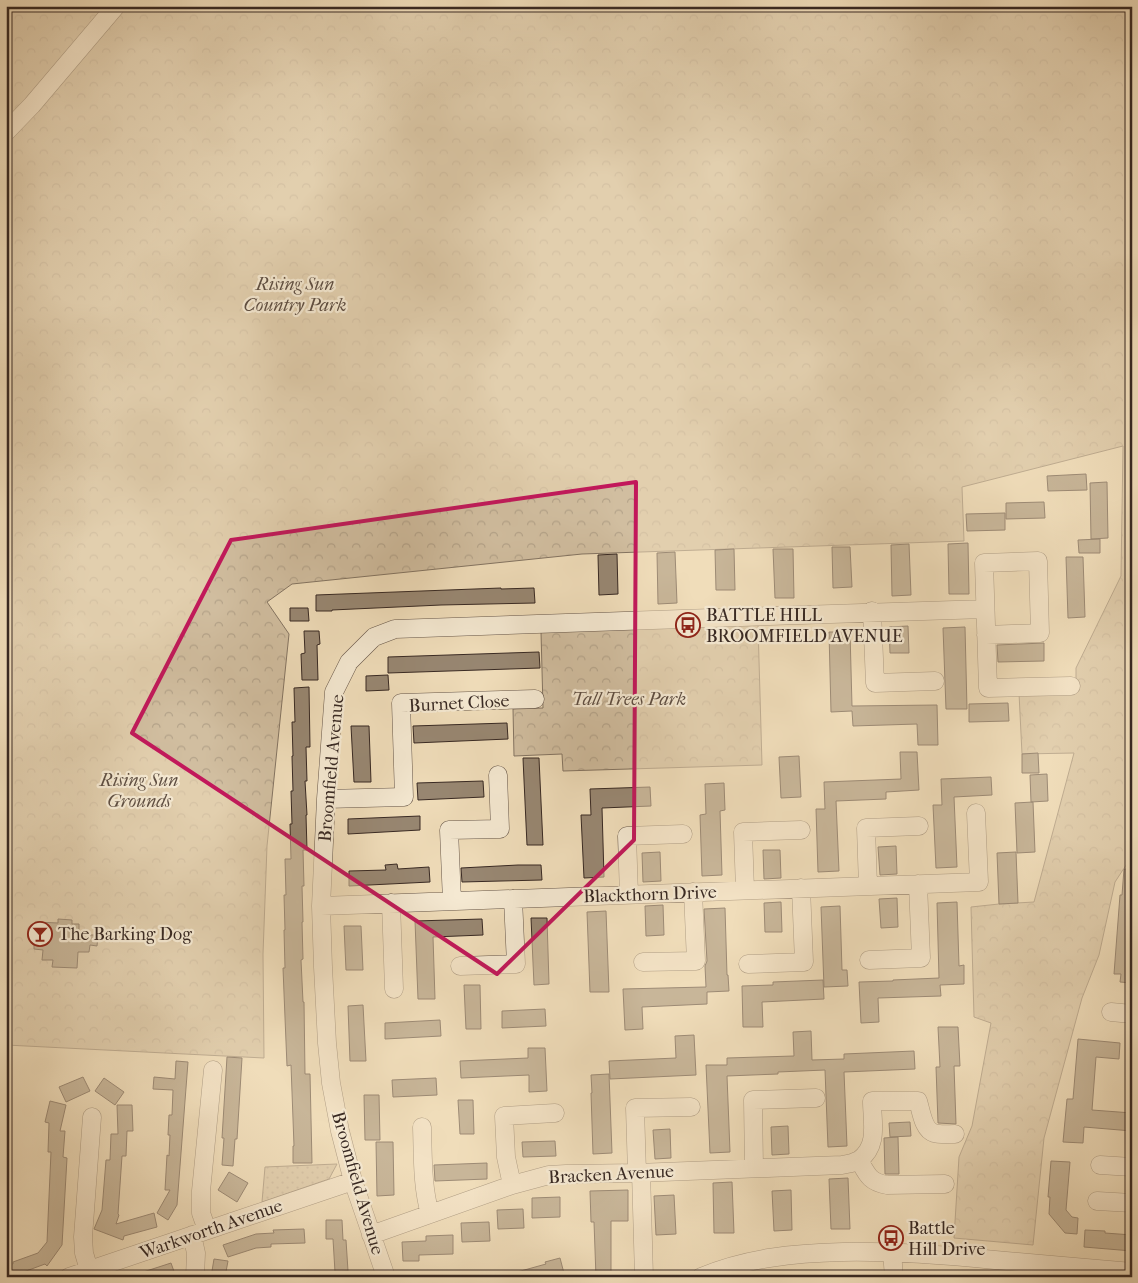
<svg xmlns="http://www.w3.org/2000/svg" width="1138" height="1283" viewBox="0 0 1138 1283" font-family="'IM FELL French Canon',serif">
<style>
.grass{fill:url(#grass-dots);stroke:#847462}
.forest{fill:url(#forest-crowns);stroke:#847462}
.building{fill:#988772;stroke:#382923}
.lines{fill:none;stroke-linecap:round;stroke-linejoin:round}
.minor-casing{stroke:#665649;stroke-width:19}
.minor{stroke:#f5e9d2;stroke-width:18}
.marked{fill:none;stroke:#c2185b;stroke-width:4;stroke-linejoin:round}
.labels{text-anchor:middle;stroke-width:4.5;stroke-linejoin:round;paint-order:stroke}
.park-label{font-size:18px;font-style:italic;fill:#5e4e42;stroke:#f5e9d2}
.poi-label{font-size:18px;fill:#382923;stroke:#f5e9d2;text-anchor:start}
.street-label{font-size:18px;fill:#382923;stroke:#f5e9d2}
</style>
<defs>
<pattern id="grass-dots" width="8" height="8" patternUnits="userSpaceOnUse" patternTransform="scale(1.25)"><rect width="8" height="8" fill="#d1bea0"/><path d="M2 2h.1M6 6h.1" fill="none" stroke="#b4a38a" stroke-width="1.8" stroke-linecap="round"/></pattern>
<pattern id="forest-crowns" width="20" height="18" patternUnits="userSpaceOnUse" patternTransform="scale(1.25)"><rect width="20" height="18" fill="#d1bea0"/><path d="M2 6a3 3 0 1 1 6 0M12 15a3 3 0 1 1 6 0" fill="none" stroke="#b4a38a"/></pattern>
</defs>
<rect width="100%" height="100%" fill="#f0ddba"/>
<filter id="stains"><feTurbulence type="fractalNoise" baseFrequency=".004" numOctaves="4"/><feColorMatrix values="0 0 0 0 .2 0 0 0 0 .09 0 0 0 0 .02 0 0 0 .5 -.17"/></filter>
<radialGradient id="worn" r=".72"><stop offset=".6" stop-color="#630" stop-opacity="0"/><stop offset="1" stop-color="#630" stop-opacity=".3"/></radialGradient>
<path class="grass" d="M337,1164L329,1179L262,1202L265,1167Z"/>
<path class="forest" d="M6,6H1132V856L1115,882L1099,955L1082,998L1044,1138L1033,1245L954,1238L959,1157L972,1126L991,1023L974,1017L971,907L999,904L1034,902L1074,753L1022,754L1019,693L1076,691V668L1121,576L1123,446L962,487L964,541L582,554L292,584L267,602L289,634L267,846L263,954L264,1058L6,1045Z
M758,625L762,765L563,771L562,754L514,756L513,709L543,708L541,632Z"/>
<path class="building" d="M1086,474L1087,490L1048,491L1047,476Z
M1107,482L1108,538L1091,539L1090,483Z
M1044,502L1045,518L1006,519V503Z
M1005,513V530L967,531L966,514Z
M1100,539V553H1079L1078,540Z
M968,543L969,594H949L948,544Z
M909,544L911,595L892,596L891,545Z
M832,547H850L852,587L833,588Z
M734,549L735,590H716L715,550Z
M773,549H793L794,598H775Z
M675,552L677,603L658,604L657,553Z
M617,554L618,594L599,595L598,555Z
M1066,557H1083L1085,617L1068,618Z
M501,588V589L534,588L535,603L441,605L332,610V611H316V595Z
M290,608H308L309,621H290Z
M908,626L909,653H890L889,627Z
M965,627L967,709H946L943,628Z
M304,631H319L320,644L317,645L318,680H302L301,654L305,653Z
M829,632H850L852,706L937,705L938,745H918L917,724L853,726L852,711L831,712Z
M1044,643V661L998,662L997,645Z
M539,652L540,668L388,673V657Z
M388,675L389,690L366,691V676Z
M309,687L310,747H306L307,781H305L307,815H306L307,850H303L304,886H302L303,922H302L303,959L301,960L303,1002H304L305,1074H310L312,1163H293V1146H294L291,1065L287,1066L284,993L283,968H285L284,930H285L284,895H286L285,859H291L290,824H292L291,791H293L292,756H293L292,722H295L294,688Z
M1008,703L1009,721L969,722V704Z
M507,723L508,739L414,743L413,726Z
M351,726H369L371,782H354Z
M900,752H917L919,790L886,792V799L836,801L839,871L818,872L816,809H825L824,782L901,779Z
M1038,753L1039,773H1022V754Z
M799,756L801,797L781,798L779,757Z
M523,758H539L543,845H527Z
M1047,774L1048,801L1031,802L1030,775Z
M991,777L992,795L954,797L957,867L936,868L933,805H942L941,779Z
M483,781L484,797L418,800L417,783Z
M724,783L725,810L720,811L722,875L702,876L700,815L706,814L705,784Z
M650,787L651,806L602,808L604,877L584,878L581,815H591L590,789Z
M1033,802L1035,852L1017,853L1015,803Z
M420,816V830L348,834V819Z
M896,846L897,874L880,875L878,847Z
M763,850H780L781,878L764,879Z
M660,852L661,881L643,882L642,853Z
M1016,852L1018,903L999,904L997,853Z
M397,864L398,869L429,867L430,882L349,886V871L386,870L385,865Z
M518,865H541L542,880L462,882L461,868Z
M1124,869L1132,870V983L1120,982L1121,974H1114L1120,895H1122Z
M897,898L898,927L881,928L879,899Z
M781,902L782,932H765L764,903Z
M957,902L959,966L964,965V984L940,985L941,996L878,998L879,1022L861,1023L859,982L893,981V980L939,978L937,903Z
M663,905L664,935L646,936L645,906Z
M840,906L842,970H847L848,986L824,987L821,907Z
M725,908L727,975H728L729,991L707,992V1004L642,1007L643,1029L625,1030L623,989L706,987L705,966L707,961L704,909Z
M606,911L609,992H590L587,912Z
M531,918H547L549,984L534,985Z
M58,919L72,920V924H79V932H90V935H98L97,946L90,945L89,952H78L77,968L52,967L53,960H42L43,950L34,949V943H31V927H35V922L58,923Z
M482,919L483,935L433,937L435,999H418L415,921Z
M344,926H361L363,970H346Z
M823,980L824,999L762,1002L763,1027H743L742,986L773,985V982Z
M464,985H480L481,1029H466Z
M363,1005L366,1061H350L348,1006Z
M545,1009L546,1026L502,1028V1011Z
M440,1020L441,1036L385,1039V1023Z
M938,1027H958L960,1066H954L956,1124L938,1123L936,1067H940Z
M811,1031L812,1060L844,1059V1054L914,1051L915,1069L844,1072L847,1146L828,1147L825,1070L778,1072V1074L727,1076L730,1152L710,1153L706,1065H727V1058L794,1056L793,1032Z
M694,1035L696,1075L610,1079L609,1061L676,1058L675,1036Z
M1078,1039L1120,1043L1119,1059L1096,1057L1092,1110L1132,1113V1131L1084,1127L1083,1143L1063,1142L1067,1099H1073Z
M528,1048H545L547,1091L529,1092V1075L461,1078L460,1061L528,1058Z
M227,1057L242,1058L237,1139H235L233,1166L222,1165L224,1138H222Z
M176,1061L188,1062L177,1205L168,1220L157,1213L170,1190H165L167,1155L169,1156L170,1135H168L169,1115H172L173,1090L153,1089L154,1077L175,1079Z
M609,1074L612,1153L593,1154L591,1093H592L591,1075Z
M83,1077L90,1091L66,1102L59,1087Z
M104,1078L124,1092L115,1105L95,1091Z
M436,1078L437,1095L393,1097L392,1080Z
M364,1095H379L380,1140H365Z
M458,1100H473L474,1134H460Z
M50,1101L66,1105L60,1131H65L63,1157L67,1158L62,1245L47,1266L45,1264L10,1277H6V1265L13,1264V1262L38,1253L47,1242L51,1152H48L49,1123L45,1122Z
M117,1105H132L133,1131H127L126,1156H122L118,1214L119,1215L116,1224L154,1213L157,1227L124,1236L123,1240L94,1229L102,1210L106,1160H110L111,1134H118Z
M910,1122L911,1136L890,1137L889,1123Z
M788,1126L789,1154L772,1155L771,1127Z
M670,1129L671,1158L655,1159L653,1130Z
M898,1137L899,1174H885L884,1138Z
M555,1141L556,1156L523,1157L522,1142Z
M376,1142H393L394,1195L377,1196Z
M1051,1161L1070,1162L1066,1210L1072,1217L1078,1218L1077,1234L1065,1233L1049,1214L1050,1197H1048Z
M487,1163V1179L435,1181L434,1165Z
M229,1172L248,1183L237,1202L218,1190Z
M848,1178L850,1229H831L829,1179Z
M732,1182L734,1233H714L713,1183Z
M628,1190V1221H611V1277H596L594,1222H591L590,1191Z
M791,1190L792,1230L774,1231L772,1191Z
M674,1195L676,1234L656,1235L654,1196Z
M560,1197V1217L532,1218V1198Z
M523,1209L524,1228L498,1229L497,1210Z
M326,1220H342L343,1240H346L348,1271L335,1272L333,1239H326Z
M489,1222L490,1241L462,1242L461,1223Z
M304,1229L305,1243L271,1244V1247L256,1248L228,1257L223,1245L256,1234L274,1233L273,1230Z
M1085,1230L1105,1231V1233L1132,1235V1251L1084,1247Z
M453,1235V1254L419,1255V1261H403L402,1242L426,1241V1236Z
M560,1258L565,1277H510V1274L546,1264L545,1262Z
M214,1259L228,1261L225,1277H211Z
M171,1263L176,1277H134V1275Z"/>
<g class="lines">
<defs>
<path id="minor" d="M6,132L32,105L116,6
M872,611L875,683L935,681
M986,635L1040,633L1038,561L984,563L988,688L1071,686
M326,799L404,797L401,703L535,699
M868,886L866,828L919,826
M745,890L743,832L801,830
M629,895L627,836L683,834
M452,901L449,830L500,829L498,775
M391,903L394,989
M321,906L979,882L976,813
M869,960L921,958L918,884
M643,962L696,961L693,892
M748,964L804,962L801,888
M460,966L516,964L513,899
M1111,1012L1132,1014
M422,1127C423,1156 422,1186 430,1214
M1100,1165L1132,1167
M754,1168L753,1100L816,1098
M641,1172L644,1277
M637,1173L635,1108L691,1107
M945,1184L887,1185C869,1182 867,1174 859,1160C879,1146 872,1122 872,1101H918C921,1110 923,1130 934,1133C940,1135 948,1134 955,1134
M512,1185L506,1157L504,1116L555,1113
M1097,1201L1132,1203
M207,1230L201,1213V1191L213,1070
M192,1235L196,1253L195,1277
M371,1235L512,1185L549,1175L566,1174L637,1173L842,1165L852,1163L859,1160
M892,1252L894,1277
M89,1270L84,1253L83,1237L92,1117
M69,1277L353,1181
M386,1277L353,1181L340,1131L331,1083L327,1043L323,967L321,906L326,799L334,692L349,662L374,637L395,629C592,623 788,614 985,609
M701,1277C747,1258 794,1253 843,1252C894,1251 944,1255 995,1260C1041,1264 1086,1268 1132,1272"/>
</defs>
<use href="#minor" class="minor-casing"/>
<use href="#minor" class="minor"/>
</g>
<path d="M0 0H1138V1283H0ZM636,482L634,840L497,974L132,733L231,540Z" fill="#f0ddba" fill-opacity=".55" fill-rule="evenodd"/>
<path class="marked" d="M636,482L634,840L497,974L132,733L231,540Z"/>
<defs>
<symbol id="bus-ring" viewBox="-11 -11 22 22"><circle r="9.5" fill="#f5e9d2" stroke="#8f2418" stroke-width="1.5"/><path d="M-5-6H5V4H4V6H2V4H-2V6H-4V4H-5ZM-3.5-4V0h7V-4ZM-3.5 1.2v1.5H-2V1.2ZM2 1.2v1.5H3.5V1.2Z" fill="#8f2418"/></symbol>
<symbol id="bar-ring" viewBox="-11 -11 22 22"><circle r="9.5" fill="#f5e9d2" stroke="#8f2418" stroke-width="1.5"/><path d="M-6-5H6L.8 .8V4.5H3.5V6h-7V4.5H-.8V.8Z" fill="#8f2418"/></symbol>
</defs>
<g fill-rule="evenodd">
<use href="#bus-ring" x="674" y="611" width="28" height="28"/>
<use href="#bar-ring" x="26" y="920" width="28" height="28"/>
<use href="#bus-ring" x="877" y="1224" width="28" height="28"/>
</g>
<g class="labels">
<g class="park-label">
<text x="295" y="290">Rising Sun<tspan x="295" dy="21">Country Park</tspan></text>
<text x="629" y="705">Tall Trees Park</text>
<text x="139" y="786">Rising Sun<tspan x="139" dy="21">Grounds</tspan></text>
</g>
<g class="poi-label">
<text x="706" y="621">BATTLE HILL<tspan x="706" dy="21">BROOMFIELD AVENUE</tspan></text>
<text x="58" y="940">The Barking Dog</text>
<text x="908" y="1234">Battle<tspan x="908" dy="21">Hill Drive</tspan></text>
</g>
<g class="street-label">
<text transform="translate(459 703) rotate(-3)" y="6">Burnet Close</text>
<text transform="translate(331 768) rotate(-85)" y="6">Broomfield Avenue</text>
<text transform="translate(650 894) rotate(-2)" y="6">Blackthorn Drive</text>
<text transform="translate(611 1174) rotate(-3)" y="6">Bracken Avenue</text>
<text transform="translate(358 1183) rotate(74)" y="6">Broomfield Avenue</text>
<text transform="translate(211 1229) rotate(-19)" y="6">Warkworth Avenue</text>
</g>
</g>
<rect width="1138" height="1283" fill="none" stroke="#f0ddba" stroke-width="25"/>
<rect x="8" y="8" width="1123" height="1268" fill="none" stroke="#382923" stroke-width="2.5"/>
<rect x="12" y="12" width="1113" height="1258" fill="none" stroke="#382923"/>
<rect width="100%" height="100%" filter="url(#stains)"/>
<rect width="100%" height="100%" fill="url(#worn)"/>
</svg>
